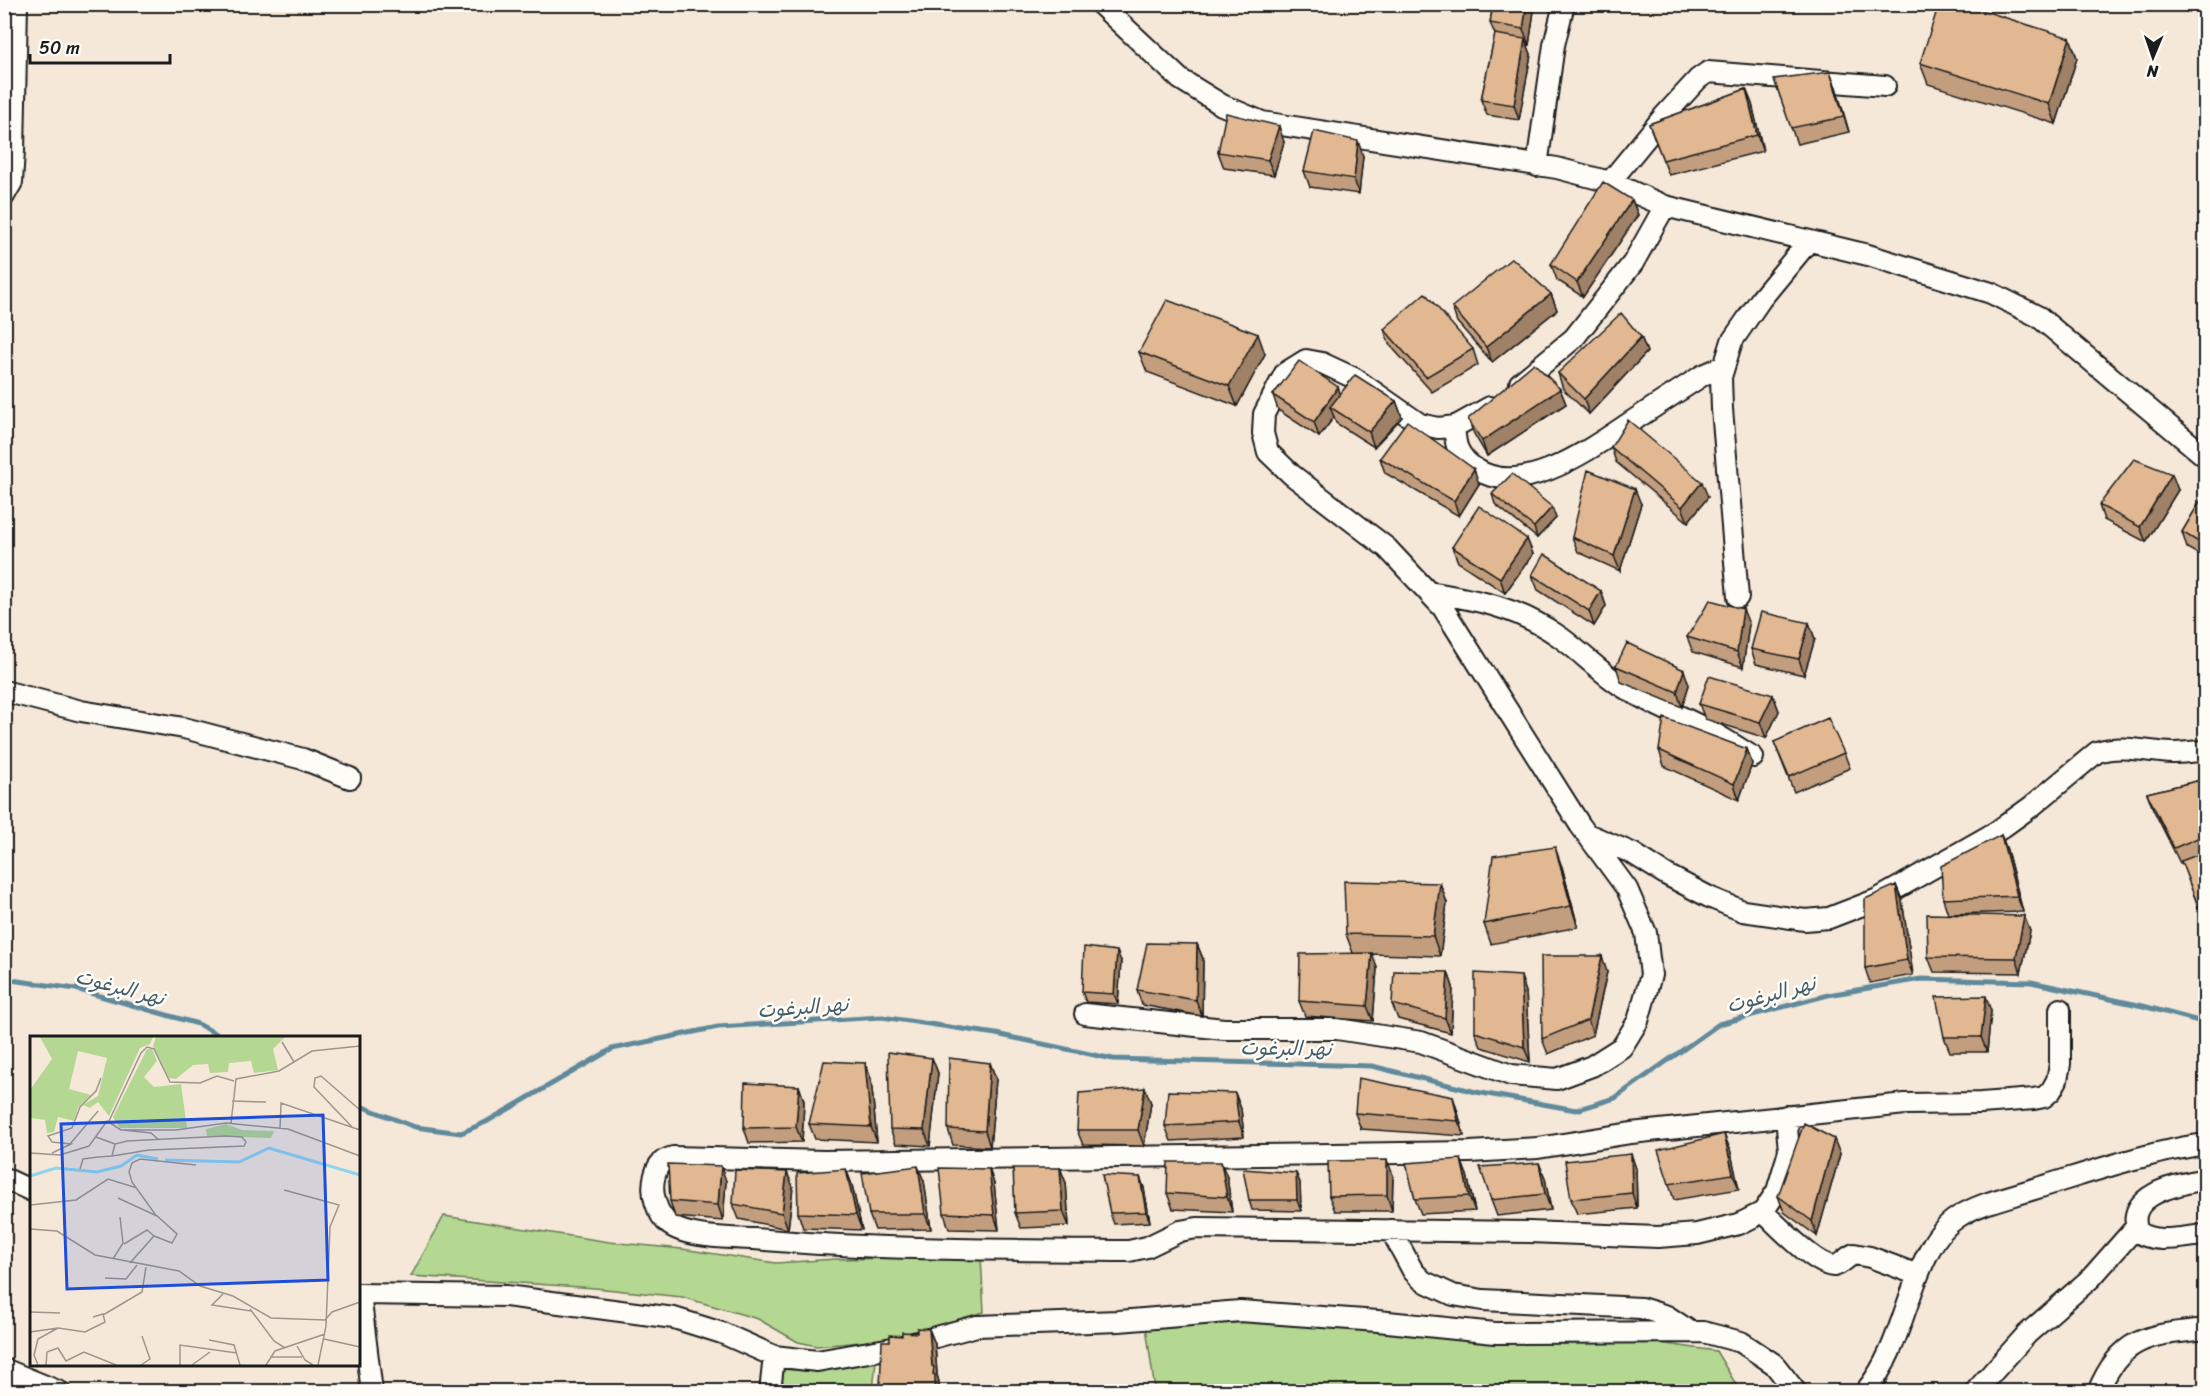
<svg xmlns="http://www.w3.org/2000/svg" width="2210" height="1396" viewBox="0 0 2210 1396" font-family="Sriracha,'Playpen Sans Arabic',sans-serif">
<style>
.green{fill:#b4d791;stroke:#687a56;stroke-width:1.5}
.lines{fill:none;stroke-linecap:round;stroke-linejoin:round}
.stream{stroke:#608a9b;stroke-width:5}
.street-casing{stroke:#1c1c1c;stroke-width:24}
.street{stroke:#fdfcf7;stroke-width:20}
.wall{fill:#c29e7e;stroke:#1c1c1c;stroke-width:1.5}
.shaded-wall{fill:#9e8166;stroke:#1c1c1c;stroke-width:1.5}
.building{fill:#e1b892;stroke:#1c1c1c;stroke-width:1.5}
.labels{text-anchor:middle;stroke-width:5;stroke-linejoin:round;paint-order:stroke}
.water-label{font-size:20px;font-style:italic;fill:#445c66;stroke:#fdfcf7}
.inset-river{fill:none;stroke:#8dd4ef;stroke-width:3}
.inset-road{fill:none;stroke:#9e968d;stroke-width:1.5}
.view{fill:#1d4ed8;fill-opacity:0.15;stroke:#1d4ed8;stroke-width:3}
.inset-edge{fill:none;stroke:#1c1c1c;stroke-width:3}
</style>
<rect width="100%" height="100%" fill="#f5e8d9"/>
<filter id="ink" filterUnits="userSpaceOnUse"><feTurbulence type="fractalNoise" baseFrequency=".0167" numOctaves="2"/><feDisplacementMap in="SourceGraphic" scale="12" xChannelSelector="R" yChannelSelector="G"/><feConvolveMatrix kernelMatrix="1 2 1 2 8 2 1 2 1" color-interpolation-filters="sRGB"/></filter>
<g filter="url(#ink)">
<path class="green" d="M444,1216L609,1242L682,1249L776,1263L836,1259L981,1257L984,1312L884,1340L817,1346L798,1342L758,1319L682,1297L595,1288L411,1276Z
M1274,1321L1478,1341L1659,1343L1716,1351L1740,1391H1155L1146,1327Z
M876,1360L873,1391L778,1392L780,1369L807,1371L818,1364Z"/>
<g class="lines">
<path class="stream" d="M4,979L76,989L198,1024L224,1038
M358,1105L415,1127L461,1133L486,1122L612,1049L718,1027L882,1017L996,1034L1113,1059L1372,1066L1476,1092L1576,1110L1615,1098L1719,1024L1828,995L1921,979L2031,982L2143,1006L2206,1023"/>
<defs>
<path id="street" d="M1100,4L1180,79L1222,105L1262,122L1557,168L1610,182L1665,206L1868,255L1991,293L2039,317L2206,457
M1537,166L1554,45L1564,4
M1610,182L1664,116L1698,79L1708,72L1885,86
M4,196L12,182L14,151L17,4
M1520,383L1574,338L1633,263L1665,206
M1454,426C1455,433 1455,443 1458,449C1461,457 1469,465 1476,469C1523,500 1594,446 1634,420C1657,405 1680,390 1703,375L1724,366
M1428,592C1478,600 1517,607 1560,637C1581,652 1599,671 1620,685C1649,704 1680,715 1710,731C1724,739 1739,748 1753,757
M1738,597L1722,409L1721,377L1732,341L1761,299L1808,242
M4,691L81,711L184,728L303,759L350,778
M1587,834L1632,853L1667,875L1709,897L1743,911L1805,920L1829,918L1878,899L1996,832L2032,806L2097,752C2121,744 2148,752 2172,753C2183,753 2195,751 2206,751
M1085,1014L1224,1029H1337L1421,1042L1511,1075L1557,1079L1592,1066L1622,1047L1638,1021L1651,975L1646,933L1627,889L1580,825L1443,608L1387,548L1292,475L1268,452L1263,433L1264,414L1285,373L1306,360L1322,363L1354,378L1420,424L1438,428L1456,426L1490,407
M1786,1116L1789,1151L1777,1191L1763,1212L1739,1224L1697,1234L1658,1237L1529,1232L1197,1228L1180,1231L1147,1247L1129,1251C1004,1250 879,1250 754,1239C732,1238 688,1238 670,1225C656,1214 650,1191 655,1175C658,1164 662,1160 673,1157L824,1161L1470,1152L1538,1148L1631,1133L1905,1104L1981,1103L2034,1099L2044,1097L2051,1091L2057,1080L2060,1064V1009
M4,1178L32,1191
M2206,1179C2180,1184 2123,1193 2138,1232C2156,1245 2185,1236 2206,1235
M1763,1212C1777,1224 1815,1266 1834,1266C1842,1265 1846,1257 1854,1254L1870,1257L1918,1275
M1391,1230L1413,1271L1423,1281L1453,1295L1483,1300L1641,1308L1667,1316L1691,1332
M358,1294L506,1296L674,1318L722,1333L774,1356L817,1361L898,1347L977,1326L1119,1321L1240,1311L1378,1321L1495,1333L1703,1332L1741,1342L1774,1364L1796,1392
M360,1294L372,1392
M4,1369L60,1392
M770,1392L774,1356
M1865,1392C1899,1352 1905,1296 1929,1251C1936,1237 1944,1226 1958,1217C1980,1203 2009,1197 2034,1189C2091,1172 2147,1152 2206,1144
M1975,1392L2027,1334L2091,1278L2136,1227
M2098,1392C2121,1335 2151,1335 2206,1329"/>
</defs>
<use href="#street" class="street-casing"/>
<use href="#street" class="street"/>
</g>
<path class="wall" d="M1493,4H1535L1529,45L1527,44L1531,54L1519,120L1487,115L1481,100L1495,34L1490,23Z
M2070,38L2077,58L2056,124L1928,84L1920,63Z
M1774,79L1836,87L1849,132L1797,144Z
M1746,89L1752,104L1763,151L1669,175L1649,124Z
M1284,142L1274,175L1224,168L1218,152Z
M1363,156L1359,194L1310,187L1304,171Z
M1632,200L1638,215L1583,297L1557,280L1551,264Z
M1551,294L1557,310L1492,362L1457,322L1452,307Z
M1384,329L1473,349L1478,365L1432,392L1389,344Z
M1641,337L1647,352L1589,414L1563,389L1558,373Z
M1139,352L1265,354L1237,406L1147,372Z
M1338,387L1340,394L1396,401L1402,417L1374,447L1336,423L1334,417L1319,437L1278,410L1273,395Z
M1560,389L1566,404L1487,456L1474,434L1468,419Z
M1611,447L1708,497L1688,522L1616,462Z
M1380,458L1479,484L1459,516L1385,473Z
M2178,490L2146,542L2104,520L2099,505Z
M2205,493V558L2187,548L2182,532Z
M1492,494L1556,518L1537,538L1495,504Z
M1641,504L1620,571L1578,552L1572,537Z
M1527,539L1533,554L1505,593L1458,562L1452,547Z
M1532,575L1601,591L1606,606L1594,626L1538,590Z
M1809,623L1815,639L1804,675L1756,664L1751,649Z
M1749,624L1743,667L1693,652L1687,637Z
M1616,666L1689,685L1682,707L1621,682Z
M1773,695L1779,711L1766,738L1705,719L1699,704Z
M1774,742L1844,753L1850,768L1794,792Z
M1747,749L1752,764L1739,800L1664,766L1659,750Z
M2205,779V925L2182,863H2180L2153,809L2147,793Z
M2001,835L2007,850L2023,912L1948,914L1943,899Z
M1562,867L1578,927L1491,944L1484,924Z
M1440,883L1447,903L1440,956L1372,954L1377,968L1373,1021L1305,1016L1299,1001L1353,953L1346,934Z
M1896,885L1902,900L1913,975L1870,983L1865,968Z
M2024,916L2030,931L2021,973L1934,972L1928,957Z
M1197,944L1203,959L1202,1016L1142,1005L1137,990Z
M1121,961L1118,1004L1086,1002L1082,992Z
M1448,972L1453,987L1451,1033L1398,1019L1392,1004Z
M1607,972L1593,1035L1548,1054L1542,1039Z
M1526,992L1530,1062L1481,1047L1475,1032Z
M1991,1011L1987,1052H1950L1944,1037Z
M932,1058L938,1073L930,1146L896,1144L890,1129Z
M865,1063L871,1079L877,1142L815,1139L809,1124Z
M990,1063L996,1079L990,1147L953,1145L948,1129Z
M799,1086L804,1101L802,1142L749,1143L744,1128Z
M1145,1088L1151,1103L1144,1146L1083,1145L1077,1130Z
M1235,1093L1241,1109L1244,1137L1171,1141L1165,1126Z
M1453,1097L1458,1113L1464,1136L1361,1129L1355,1113Z
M1730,1149L1739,1189L1674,1200L1669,1184Z
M1631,1154L1636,1169L1637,1208L1577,1214L1571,1199Z
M1840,1154L1817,1236L1784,1212L1778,1196Z
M1539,1163L1545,1178L1551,1210L1497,1216L1491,1200Z
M1060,1168L1066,1183L1069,1226L1021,1228L1015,1213Z
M846,1169L852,1185L862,1230L803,1228L798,1213Z
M989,1169L994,1184L999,1230L949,1229L944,1213Z
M1296,1173L1300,1183L1301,1211L1252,1210L1249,1200Z
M1393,1175L1392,1211H1335L1329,1196Z
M1467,1175L1475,1211L1421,1214L1415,1199Z
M1140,1177L1144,1188L1150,1222L1114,1224L1110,1213Z
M1227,1177L1232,1212L1173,1209L1167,1193Z
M726,1181L723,1221L675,1217L670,1201Z
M924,1181L931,1229L875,1230L869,1214Z
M793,1187L788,1229L739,1219L733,1204Z
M929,1329L935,1344L937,1375L939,1382V1386L941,1392H882L880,1387L890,1341L902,1336L917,1333Z"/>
<path class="shaded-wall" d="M1527,4H1535L1529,45L1523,29Z
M2070,38L2077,58L2056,124L2049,104Z
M1525,39L1531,54L1519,120L1514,105Z
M1830,72L1836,87L1849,132L1844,117Z
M1746,89L1752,104L1763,151L1757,135Z
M1279,126L1284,142L1274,175L1268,160Z
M1358,141L1363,156L1359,194L1354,179Z
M1632,200L1638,215L1583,297L1577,282Z
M1551,294L1557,310L1492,362L1486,347Z
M1258,334L1265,354L1237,406L1229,386Z
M1641,337L1647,352L1589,414L1584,399Z
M1338,387L1343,402L1330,407L1334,417L1319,437L1314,422Z
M1560,389L1566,404L1487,456L1482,441Z
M1396,401L1402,417L1374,447L1369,432Z
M1474,469L1479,484L1459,516L1454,501Z
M2172,474L2178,490L2146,542L2140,527Z
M1702,482L1708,497L1688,522L1682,507Z
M1635,489L1641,504L1620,571L1614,556Z
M1552,507L1556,518L1537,538L1534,527Z
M1527,539L1533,554L1505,593L1500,578Z
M1601,591L1606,606L1594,626L1589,611Z
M1743,609L1749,624L1743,667L1737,652Z
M1809,623L1815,639L1804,675L1799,659Z
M1684,670L1689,685L1682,707L1677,692Z
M1773,695L1779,711L1766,738L1760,722Z
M1747,749L1752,764L1739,800L1734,784Z
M2001,835L2007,850L2023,912L2017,896Z
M1555,847L1562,867L1578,927L1571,906Z
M1440,883L1447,903L1440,956L1433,936Z
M1896,885L1902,900L1913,975L1907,960Z
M2024,916L2030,931L2021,973L2016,958Z
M1197,944L1203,959L1202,1016L1196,1000Z
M1117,951L1121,961L1118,1004L1114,994Z
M1372,953L1377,968L1373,1021L1367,1006Z
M1602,956L1607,972L1593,1035L1588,1020Z
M1448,972L1453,987L1451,1033L1445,1018Z
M1521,976L1526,992L1530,1062L1524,1047Z
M1986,996L1991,1011L1987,1052L1981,1037Z
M932,1058L938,1073L930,1146L924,1130Z
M865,1063L871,1079L877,1142L871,1127Z
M990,1063L996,1079L990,1147L985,1131Z
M799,1086L804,1101L802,1142L796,1127Z
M1145,1088L1151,1103L1144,1146L1138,1130Z
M1235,1093L1241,1109L1244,1137L1239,1122Z
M1453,1097L1458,1113L1464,1136L1458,1121Z
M1724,1134L1730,1149L1739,1189L1733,1174Z
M1834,1139L1840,1154L1817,1236L1812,1221Z
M1631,1154L1636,1169L1637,1208L1632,1193Z
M1461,1159L1467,1175L1475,1211L1469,1196Z
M1387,1160L1393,1175L1392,1211L1387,1195Z
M1221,1162L1227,1177L1232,1212L1227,1197Z
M1539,1163L1545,1178L1551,1210L1545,1194Z
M721,1166L726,1181L723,1221L718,1205Z
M918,1166L924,1181L931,1229L925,1214Z
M1060,1168L1066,1183L1069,1226L1063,1211Z
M846,1169L852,1185L862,1230L856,1215Z
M989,1169L994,1184L999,1230L994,1215Z
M787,1172L793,1187L788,1229L782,1213Z
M1296,1173L1300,1183L1301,1211L1297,1200Z
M1140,1177L1144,1188L1150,1222L1146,1212Z
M929,1329L935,1344L937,1375L939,1382V1386L941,1392H935V1389L932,1366Z"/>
<path class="building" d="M1493,4H1527L1523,29L1490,23Z
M1939,4H1962L2070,38L2049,104L1920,63Z
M1495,34L1525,39L1514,105L1481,100Z
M1830,72L1844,117L1791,128L1774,79Z
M1746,89L1757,135L1663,160L1649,124Z
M1226,113L1279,126L1268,160L1218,152Z
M1314,131L1358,141L1354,179L1304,171Z
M1603,182L1632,200L1577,282L1551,264Z
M1512,258L1551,294L1486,347L1452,307Z
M1425,293L1473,349L1426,377L1384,329Z
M1167,300L1258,334L1229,386L1139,352Z
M1621,313L1641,337L1584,399L1558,373Z
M1299,361L1338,387L1314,422L1273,395Z
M1534,363L1560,389L1482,441L1468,419Z
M1355,375L1396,401L1369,432L1330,407Z
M1628,420L1702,482L1682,507L1611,447Z
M1407,421L1474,469L1454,501L1380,458Z
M2134,459L2172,474L2140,527L2099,505Z
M1588,470L1635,489L1614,556L1572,537Z
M1512,474L1552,507L1534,527L1492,494Z
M2205,493V546L2182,532Z
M1479,506L1527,539L1500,578L1452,547Z
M1544,554L1601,591L1589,611L1532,575Z
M1710,600L1743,609L1737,652L1687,637Z
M1761,612L1809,623L1799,659L1751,649Z
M1627,643L1684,670L1677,692L1616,666Z
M1709,676L1773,695L1760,722L1699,704Z
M1664,718L1747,749L1734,784L1659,750Z
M1828,718L1844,753L1789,777L1774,742Z
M2205,779V835L2174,848L2147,793Z
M2001,835L2017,896L1943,899L1941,866Z
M1555,847L1571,906L1484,924L1493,856Z
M2205,852V917L2203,918L2181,861Z
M1344,881L1440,883L1433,936L1346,934Z
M1896,885L1907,960L1865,968V899Z
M1927,914L2024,916L2016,958L1928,957Z
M1147,943L1197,944L1196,1000L1137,990Z
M1084,947L1117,951L1114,994L1082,992Z
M1372,953L1367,1006L1299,1001L1300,954Z
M1541,956H1602L1588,1020L1542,1039Z
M1394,971L1448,972L1445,1018L1392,1004Z
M1475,973L1521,976L1524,1047L1475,1032Z
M1986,996L1981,1037H1944L1936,997Z
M888,1052L932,1058L924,1130L890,1129Z
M949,1058L990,1063L985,1131L948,1129Z
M824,1061L865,1063L871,1127L809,1124Z
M1358,1078L1453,1097L1458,1121L1355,1113Z
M745,1083L799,1086L796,1127L744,1128Z
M1145,1088L1138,1130H1077L1079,1093Z
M1168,1091L1235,1093L1239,1122L1165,1126Z
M1804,1123L1834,1139L1812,1221L1778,1196Z
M1724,1134L1733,1174L1669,1184L1658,1150Z
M1631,1154L1632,1193L1571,1199L1565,1161Z
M1461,1159L1469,1196L1415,1199L1406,1163Z
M1387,1160V1195L1329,1196L1328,1161Z
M1168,1162H1221L1227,1197L1167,1193Z
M1539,1163L1545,1194L1491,1200L1480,1167Z
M668,1164L721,1166L718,1205L670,1201Z
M918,1166L925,1214H869L862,1173Z
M939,1168L989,1169L994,1215L944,1213Z
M1013,1168H1060L1063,1211L1015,1213Z
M846,1169L856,1215L798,1213L797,1173Z
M1243,1169L1296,1173L1297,1200H1249Z
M735,1170L787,1172L782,1213L733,1204Z
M1102,1175L1140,1177L1146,1212L1110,1213Z
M917,1328L929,1329L932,1366L934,1367L933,1374L935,1375V1389L880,1387L882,1341H890V1335L902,1336V1332L917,1333Z"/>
</g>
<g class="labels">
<g class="water-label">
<text transform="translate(120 987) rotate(15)" y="7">نهر البرغوت</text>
<text transform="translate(1771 994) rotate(-15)" y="7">نهر البرغوت</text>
<text transform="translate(803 1007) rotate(-4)" y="7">نهر البرغوت</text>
<text transform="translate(1286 1048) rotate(1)" y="7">نهر البرغوت</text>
</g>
</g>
<g transform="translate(30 1036)">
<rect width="330" height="330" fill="#f5e8d9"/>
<path d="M10,1H123L120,8L110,12L79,80L68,66L60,72L53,69L68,60L77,22L48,15L39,53L61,59L48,71L44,85L28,81L24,96L17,97L15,84L0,82V54L22,23ZM126,1H255L243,13L248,34L224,37L221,25L199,27L198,36L180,37L178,28L163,29L146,43L139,42L123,10ZM117,13H122L127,25L114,41L124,51L151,48L157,92H90L83,81ZM196,88L212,94L244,95L241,102L177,100L176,93Z" fill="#b4d791"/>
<path class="inset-river" d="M135,124L209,126L239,112L330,139M0,140L26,132L67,136L91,130L107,119L128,123"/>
<path class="inset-road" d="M252,6L264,26M202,65L236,66M79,85L111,17L117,11L124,13L140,46L170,47L187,40L204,45M201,87L206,43L249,35L282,15L330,10M323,92L284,51L285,42L291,40L330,74M250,93L251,67L330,94M93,94L121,97L129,104M66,101L85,108M40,108L68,75M0,117L30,119L59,110L77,85L91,94H146L196,87L258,93L330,120M22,117L41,108L22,106L18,100L42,92L50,71L66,55L71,42M50,133L53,123L68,121L82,120L101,117L112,115L120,114L214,110L216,106L212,101L195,100L97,105L85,108L82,120M254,154L309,169L300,191L296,290L288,329M88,162L127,180M0,169L46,164L78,143L107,152M0,193L27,195L65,219L149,235L170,250L203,260L241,282L295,284L302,276L330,266M94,208L117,194L124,200M83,223L93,207L90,181M100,227L124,200L142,207L147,198L125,178L102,146L99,136L102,127L110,123L166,129M75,242L96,243L107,229M193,258L182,269L221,275M220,273L244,305L255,312M0,276L30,277M73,279L112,256L116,231M28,292L55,296L75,286L73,278L63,281M0,296L28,292L8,303L4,319L8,329M294,303L330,311M179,304L204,309L210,329M267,310L275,324L283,329M240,321H272M16,329L17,316L28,312L36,325L54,316L86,329M111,329L120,323L112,300M150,329V309L207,317M162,329L180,316M236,329L245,315L295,298"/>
<path class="view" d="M293,79L298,244L37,253L31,88Z"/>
<rect width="330" height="330" class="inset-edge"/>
</g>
<rect width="2210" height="1396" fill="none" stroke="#fdfcf7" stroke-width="24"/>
<rect x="12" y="12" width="2186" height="1372" fill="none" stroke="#1c1c1c" stroke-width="2" filter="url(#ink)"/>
<g transform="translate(2153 57) rotate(182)" stroke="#fdfcf7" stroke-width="4.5" paint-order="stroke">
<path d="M0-4.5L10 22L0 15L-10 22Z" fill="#1c1c1c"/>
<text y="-9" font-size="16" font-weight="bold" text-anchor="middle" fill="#1c1c1c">N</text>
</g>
<path d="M30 54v9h140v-9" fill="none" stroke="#1c1c1c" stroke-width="3"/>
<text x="39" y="54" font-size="18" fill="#1c1c1c" stroke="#fdfcf7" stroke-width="4.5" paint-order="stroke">50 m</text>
</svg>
